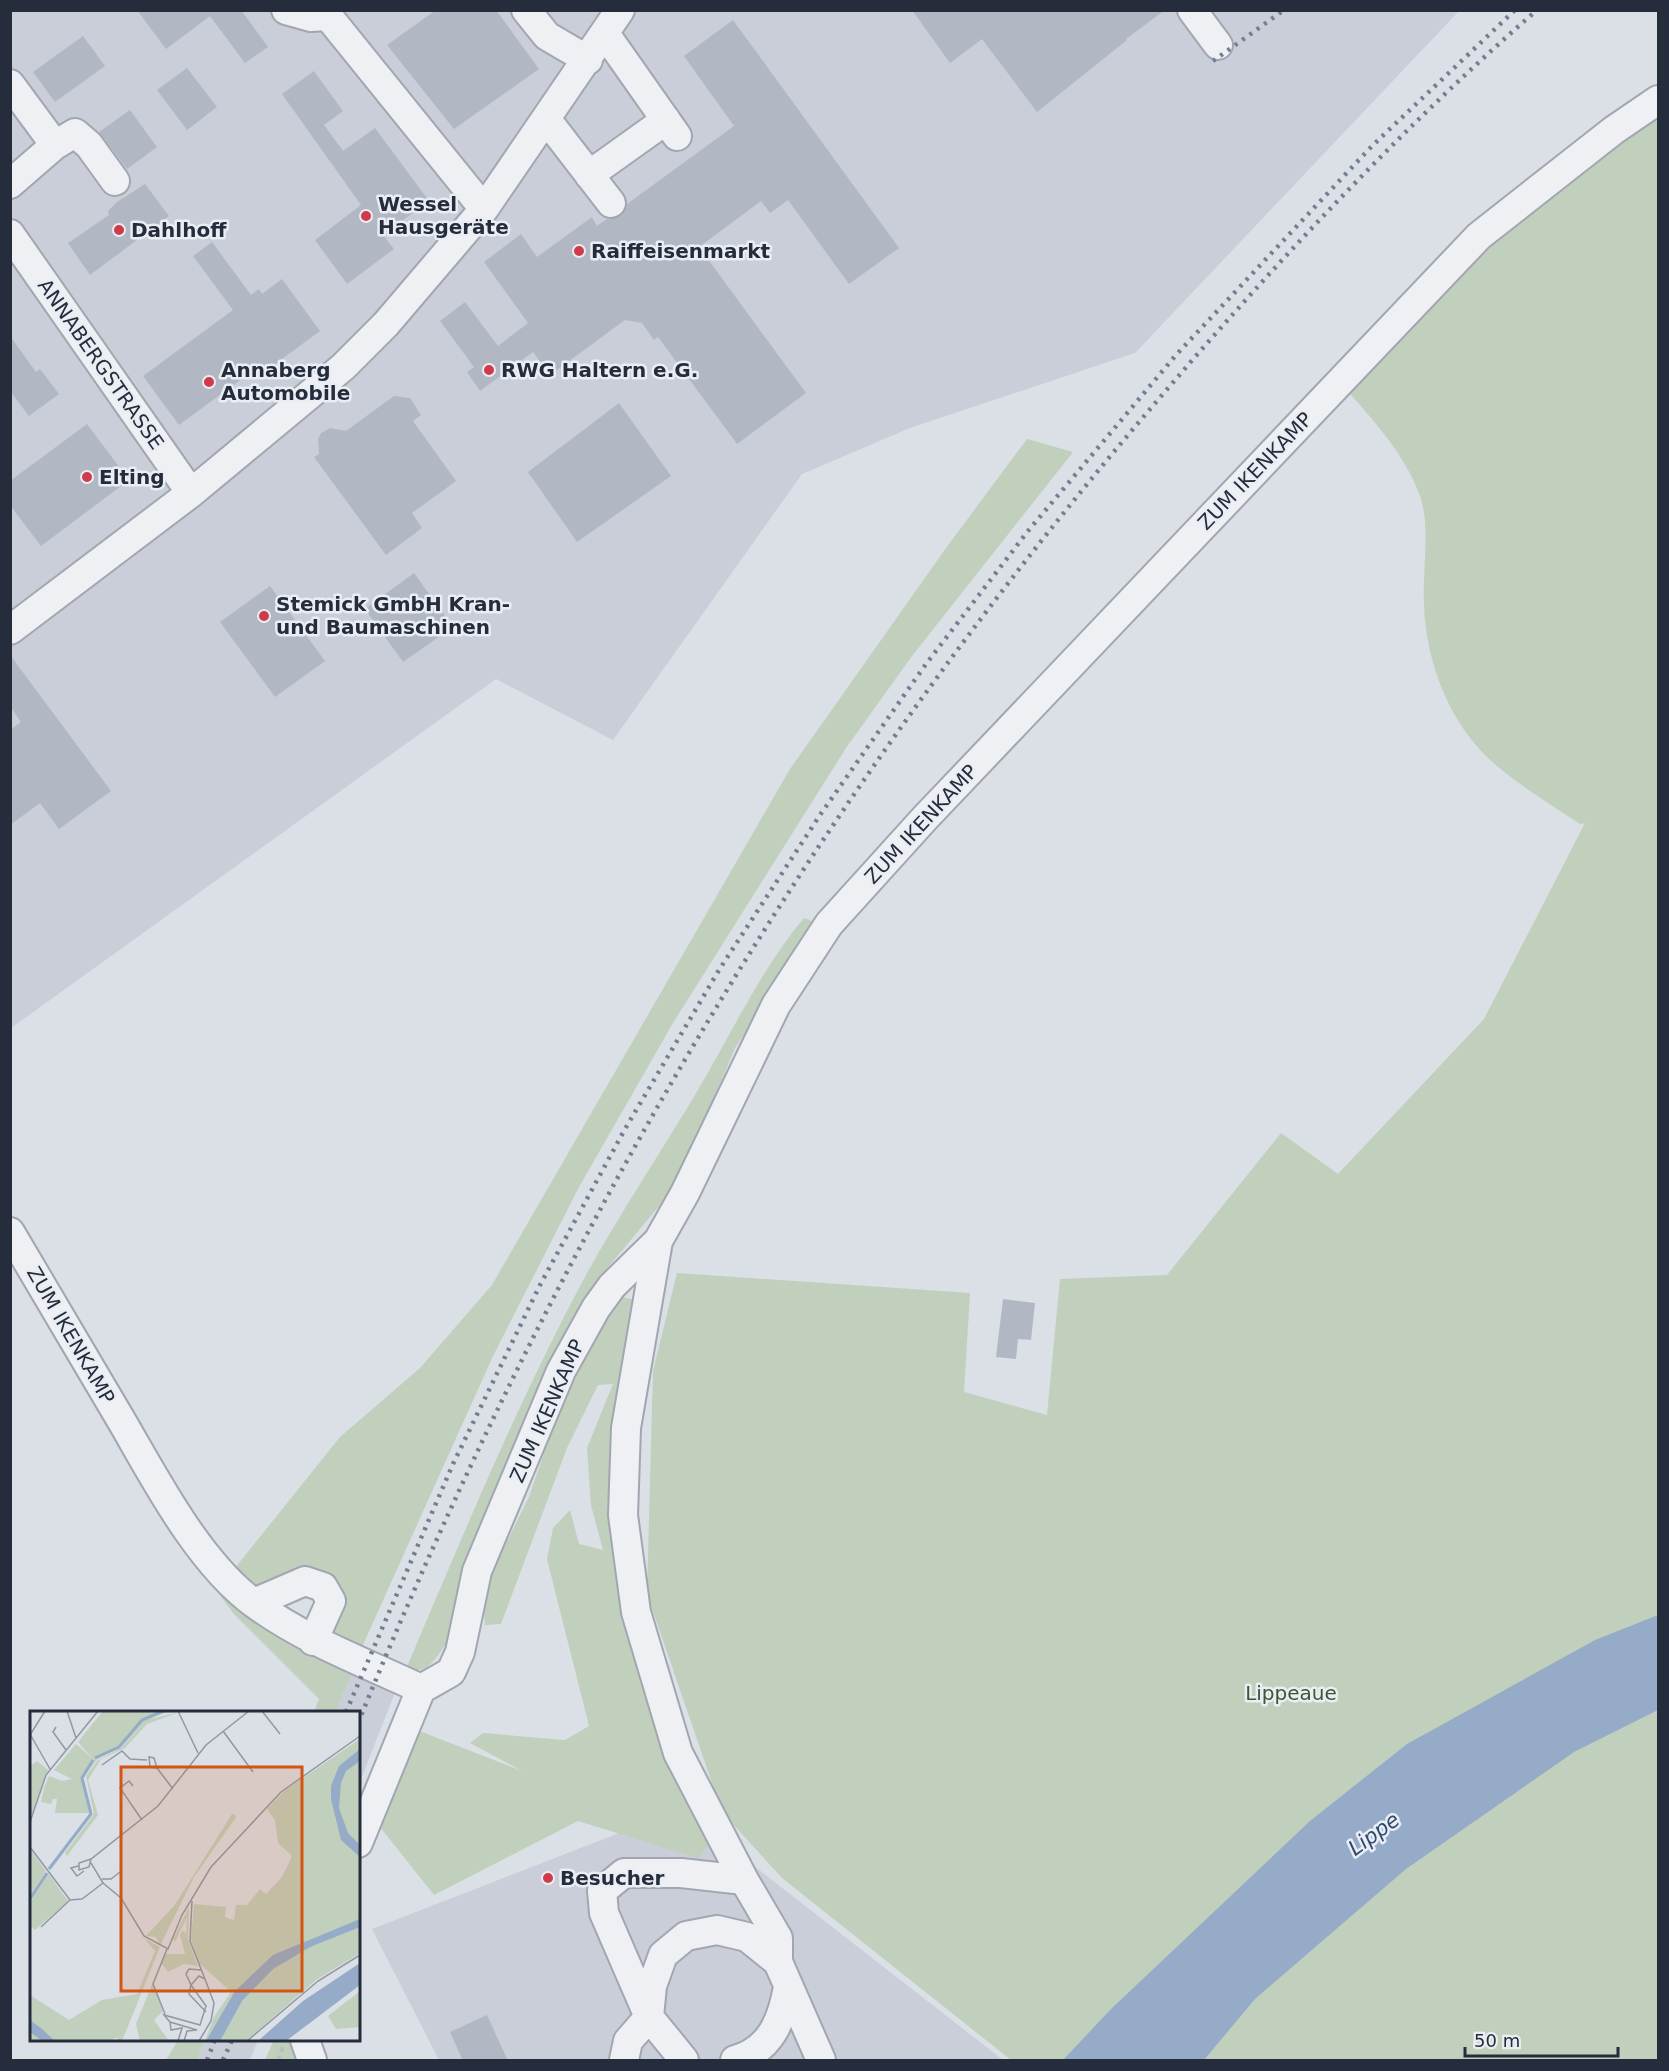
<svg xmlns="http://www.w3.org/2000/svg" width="1669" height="2071" viewBox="0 0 1669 2071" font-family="'DejaVu Sans',sans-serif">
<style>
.built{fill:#c9ced8}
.green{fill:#c0d0bc}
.water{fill:#95abc8}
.building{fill:#b2b8c3}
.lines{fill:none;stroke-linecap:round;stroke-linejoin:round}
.minor-casing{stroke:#a1a6b0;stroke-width:32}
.path{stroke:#babdc4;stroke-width:4;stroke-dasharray:4.5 4.5;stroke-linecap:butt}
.minor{stroke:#eef0f4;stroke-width:28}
.rail{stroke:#747e90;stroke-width:4.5;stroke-dasharray:3 6;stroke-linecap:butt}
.poi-dot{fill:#d03b4c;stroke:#eaeef4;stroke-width:2}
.labels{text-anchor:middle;stroke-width:5;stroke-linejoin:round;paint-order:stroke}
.poi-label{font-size:20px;font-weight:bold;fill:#252d3c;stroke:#eaeef4;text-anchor:start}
.street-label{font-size:20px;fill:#252d3c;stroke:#eaeef4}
.park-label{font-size:20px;fill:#385832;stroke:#eaeef4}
.water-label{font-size:21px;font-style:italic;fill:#2f4a71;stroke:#eaeef4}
.inset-river{fill:none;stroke:#95abc8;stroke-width:3}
.inset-road{fill:none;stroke:#9298a2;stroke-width:1.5}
.view{fill:#d45511;fill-opacity:0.15;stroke:#d45511;stroke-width:3}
.inset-edge{fill:none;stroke:#252d3c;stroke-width:3}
</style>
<rect width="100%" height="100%" fill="#dbdfe6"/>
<path class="built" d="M11,11H1459L1135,353L910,428L802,474L613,740L496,679L11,1028Z
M353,1672L396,1690L359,1784L358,1712H335Z
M681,1809L1003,2060H439L372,1929Z
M205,2040H258L250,2060H197Z"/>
<path class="green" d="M1658,111V2060H1011L782,1878L722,1812L647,1594L653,1371L677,1273L970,1293L964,1392L1047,1415L1060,1279L1167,1275L1281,1133L1338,1174L1484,1019L1585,823L1580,824C1552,805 1523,788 1497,766C1451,728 1426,664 1424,605C1422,572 1431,526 1420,496C1405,454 1373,420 1345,388L1480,250Z
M1027,439L1073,452L912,656L846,748L673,1023L579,1187L493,1356L362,1647L331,1633L344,1593L321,1569L290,1576L256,1591L235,1568L340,1437L420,1368L492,1285L790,769L946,548Z
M804,918L817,923L735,1048L697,1139L670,1193L595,1283L571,1322L446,1644C434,1660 428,1675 406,1669C463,1535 518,1401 587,1273C621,1212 659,1155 695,1095C731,1035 759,972 804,918Z
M622,1297L631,1299L638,1305L618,1537L710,1843L698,1858L578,1821L434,1895L376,1822L409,1727L522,1771L470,1743L483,1733L565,1740L589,1726L547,1559L553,1528L570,1510L579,1544L603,1550L591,1505L587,1448L613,1384L598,1385L567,1448L501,1624L485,1625L482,1591L529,1497L573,1368L610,1302Z
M220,1584L353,1672L335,1712H314L319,1699L233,1613L214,1587Z
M178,2040H205L197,2060H166Z
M274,2040H295L297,2060H265Z"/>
<path class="water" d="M1658,1615V1710L1574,1752L1406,1869L1255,1999L1204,2060H1063L1111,2009L1310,1821L1407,1744L1595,1640Z"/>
<path class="building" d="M137,10H241L268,47L245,63L210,16L166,49Z
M436,10H496L539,69L454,129L387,45Z
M912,10H1165L1126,39L1127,40L1037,112L982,39L950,63Z
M733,20L899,248L849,284L788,200L770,213L761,201L699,247L806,393L737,444L658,337L654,340L642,323L625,320L550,375L533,352L480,391L467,372L474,367L440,321L465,302L498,346L528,323L484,262L521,234L537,257L592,217L597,226L607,219L621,216L627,204L734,126L684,56Z
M83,36L105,66L55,102L33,72Z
M187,68L217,107L187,130L157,90Z
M314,71L343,111L324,125L343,151L375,128L429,201L383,235L394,249L347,284L315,240L361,205L282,94Z
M130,110L157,147L127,169L99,132Z
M145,184L169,216L90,275L68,243L109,215L108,211L117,202Z
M212,242L251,295L259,289L262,294L282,279L320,331L267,370L262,364L179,425L143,376L233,310L193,256Z
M10,336L36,372L40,369L59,394L29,416L10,391Z
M394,396L410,398L421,415L413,421L456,481L412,513L422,528L386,555L314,457L319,454L318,439L321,433L330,428L346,431Z
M619,403L671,476L577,542L528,472Z
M87,424L129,480L41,546L10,505V481Z
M414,573L453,627L403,662L365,609Z
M270,586L325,661L275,697L220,622Z
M10,655L111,791L59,829L40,803L10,825V730L21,722L10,706Z
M1003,1299L1035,1303L1031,1340L1018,1339L1016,1359L996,1357Z
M487,2015L508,2061H463L450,2032Z"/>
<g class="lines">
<defs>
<path id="minor" d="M286,10L311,17L328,16
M526,10L547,36L588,60
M1192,10L1218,45
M328,16L484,209
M606,35L677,136
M10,84L55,145
M547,120L611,203
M589,175L666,120
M10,184L55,145L75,133L89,145L115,181
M10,234L191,493
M10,630L191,493L343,367L386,324L484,209L620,10
M10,1232C48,1296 86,1361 124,1425C158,1484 200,1564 255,1604C306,1641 364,1662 421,1689L451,1672L460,1652L477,1571L561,1371L596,1308L612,1286L658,1241L685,1193L776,1005L829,924L925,818L1479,236L1614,130L1658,100
M658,1241L626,1428L623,1515L636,1612L678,1753L744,1880L778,1938V1962
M254,1603L305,1581L323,1587L331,1601L313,1641
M358,1843L421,1689
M305,2040L312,2060
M624,2060L628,2041L649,2017L604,1913L602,1891L624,1873H681L744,1880
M684,2060L649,2017L652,1986L663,1955L686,1936L717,1930L747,1937L778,1962L821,2060
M735,2060C771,2050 782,2020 788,1987"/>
</defs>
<use href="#minor" class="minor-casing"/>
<path class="path" d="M278,2060L283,2047"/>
<use href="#minor" class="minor"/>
<path class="rail" d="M1213,61L1284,10
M346,1712L453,1464L540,1285L625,1129L719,970L820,815L926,664L1028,531L1176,355L1372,146L1515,10
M358,1723C551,1250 799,825 1128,435C1255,285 1389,139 1537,10
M207,2060L215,2040
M223,2060L232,2040"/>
</g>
<g class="poi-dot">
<circle cx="366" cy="216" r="6"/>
<circle cx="119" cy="230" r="6"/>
<circle cx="579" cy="251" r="6"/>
<circle cx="489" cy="370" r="6"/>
<circle cx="209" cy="382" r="6"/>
<circle cx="87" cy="477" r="6"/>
<circle cx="264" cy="616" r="6"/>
<circle cx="548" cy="1878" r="6"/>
</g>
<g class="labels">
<g class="poi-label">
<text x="378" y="211">Wessel<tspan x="378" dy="23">Hausgeräte</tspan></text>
<text x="131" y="237">Dahlhoff</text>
<text x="591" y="258">Raiffeisenmarkt</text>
<text x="221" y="377">Annaberg<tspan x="221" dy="23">Automobile</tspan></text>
<text x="501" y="377">RWG Haltern e.G.</text>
<text x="99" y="484">Elting</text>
<text x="276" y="611">Stemick GmbH Kran-<tspan x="276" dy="23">und Baumaschinen</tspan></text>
<text x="560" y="1885">Besucher</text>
</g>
<g class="street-label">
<text transform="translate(101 364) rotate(55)" y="7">ANNABERGSTRASSE</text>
<text transform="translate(1255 471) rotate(-46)" y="7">ZUM IKENKAMP</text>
<text transform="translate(921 824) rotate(-47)" y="7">ZUM IKENKAMP</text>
<text transform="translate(71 1335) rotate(60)" y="7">ZUM IKENKAMP</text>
<text transform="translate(547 1411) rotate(-66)" y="7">ZUM IKENKAMP</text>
</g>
<g class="park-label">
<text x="1291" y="1700">Lippeaue</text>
</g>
<g class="water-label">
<text transform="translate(1374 1834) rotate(-36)" y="7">Lippe</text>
</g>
</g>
<g transform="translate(30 1711)">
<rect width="330" height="330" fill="#dbdfe6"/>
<path d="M73,0H139L120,8L147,2L117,13L95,37L71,48L58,69L68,104L37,145L35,142L64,103L56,65L68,49L91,37L118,9L90,37L68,47L53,67L62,103L20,160L60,102H25L27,88H23L21,93L11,91L14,77L19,65L32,70L42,68L24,59L46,33L63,48L48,31ZM330,28V242L286,269L216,330H175L184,306L201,281L169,252L161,228L164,193L196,196L195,206L204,209L206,194H217L230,178L236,183L252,166L262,145L248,132L245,109L237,98L254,80ZM7,50L18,59L0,108V55ZM202,103L207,105L164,166L130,235L126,226L116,225L144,195ZM0,138L16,160L0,185ZM18,162L38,190L5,219L0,214V192ZM159,196L158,228L168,255L154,253L138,261L132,253L135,243H155L150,224L153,219L156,223L157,206L145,231L143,228ZM114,227L130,236L92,330H87L88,326L78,330H0V284L39,309L72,289L107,283L125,240ZM123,271L133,300L124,309L139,330H110L106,313ZM330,280V316L306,318L298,305Z" fill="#c0d0bc"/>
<path d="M330,38V50L316,60L311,72L309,97L318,122L330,134V146L311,129L301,88V75L309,55ZM330,208V216L280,236L243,258L212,290L190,330H176L205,280L243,244ZM330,252V274L256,330H228L273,290ZM0,309L12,318L25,330H12L0,321Z" fill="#95abc8"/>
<path class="inset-river" d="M65,47L89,36L112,9L133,0M19,158L61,103L52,67L63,49M0,188L17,162"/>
<path class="inset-road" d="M37,0L46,27M148,0L168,42M232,0L250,23M26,16L23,21L36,39M193,20L223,61M0,23L20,58M0,24L15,0M72,54L92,40L100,48L117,49M127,57L124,47L119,46L120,56L127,57L143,78M103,75L99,70L90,77L112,109M0,111L16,64L68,0M0,136L40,189L52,188L73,172M61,148L59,156L49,159V152L61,148L128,95L176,34L219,0M61,152L73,172L91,187L114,225L138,238L152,204L181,156L251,81L330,25M48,155L41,157L47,165L54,160M72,168H81L90,161M162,190L160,230L175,268M11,216L40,189M171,259L159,258L156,263L161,274L159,283L176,301M135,303L123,273L137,238M140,311L141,319L152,317L148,330M154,330L157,320L167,319L140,311L134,304L170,314L176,295L161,274L169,265L175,268L184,292L181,310L169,330M217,330L288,270L330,244"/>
<path class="view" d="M91,56H272V280H91Z"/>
<rect width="330" height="330" class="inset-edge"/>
</g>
<rect width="1669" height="2071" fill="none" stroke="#252d3c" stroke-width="24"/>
<path d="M1465 2047v9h153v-9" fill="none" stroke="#252d3c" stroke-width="3"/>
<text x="1474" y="2047" font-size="18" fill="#252d3c" stroke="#eaeef4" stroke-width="4.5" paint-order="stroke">50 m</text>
</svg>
